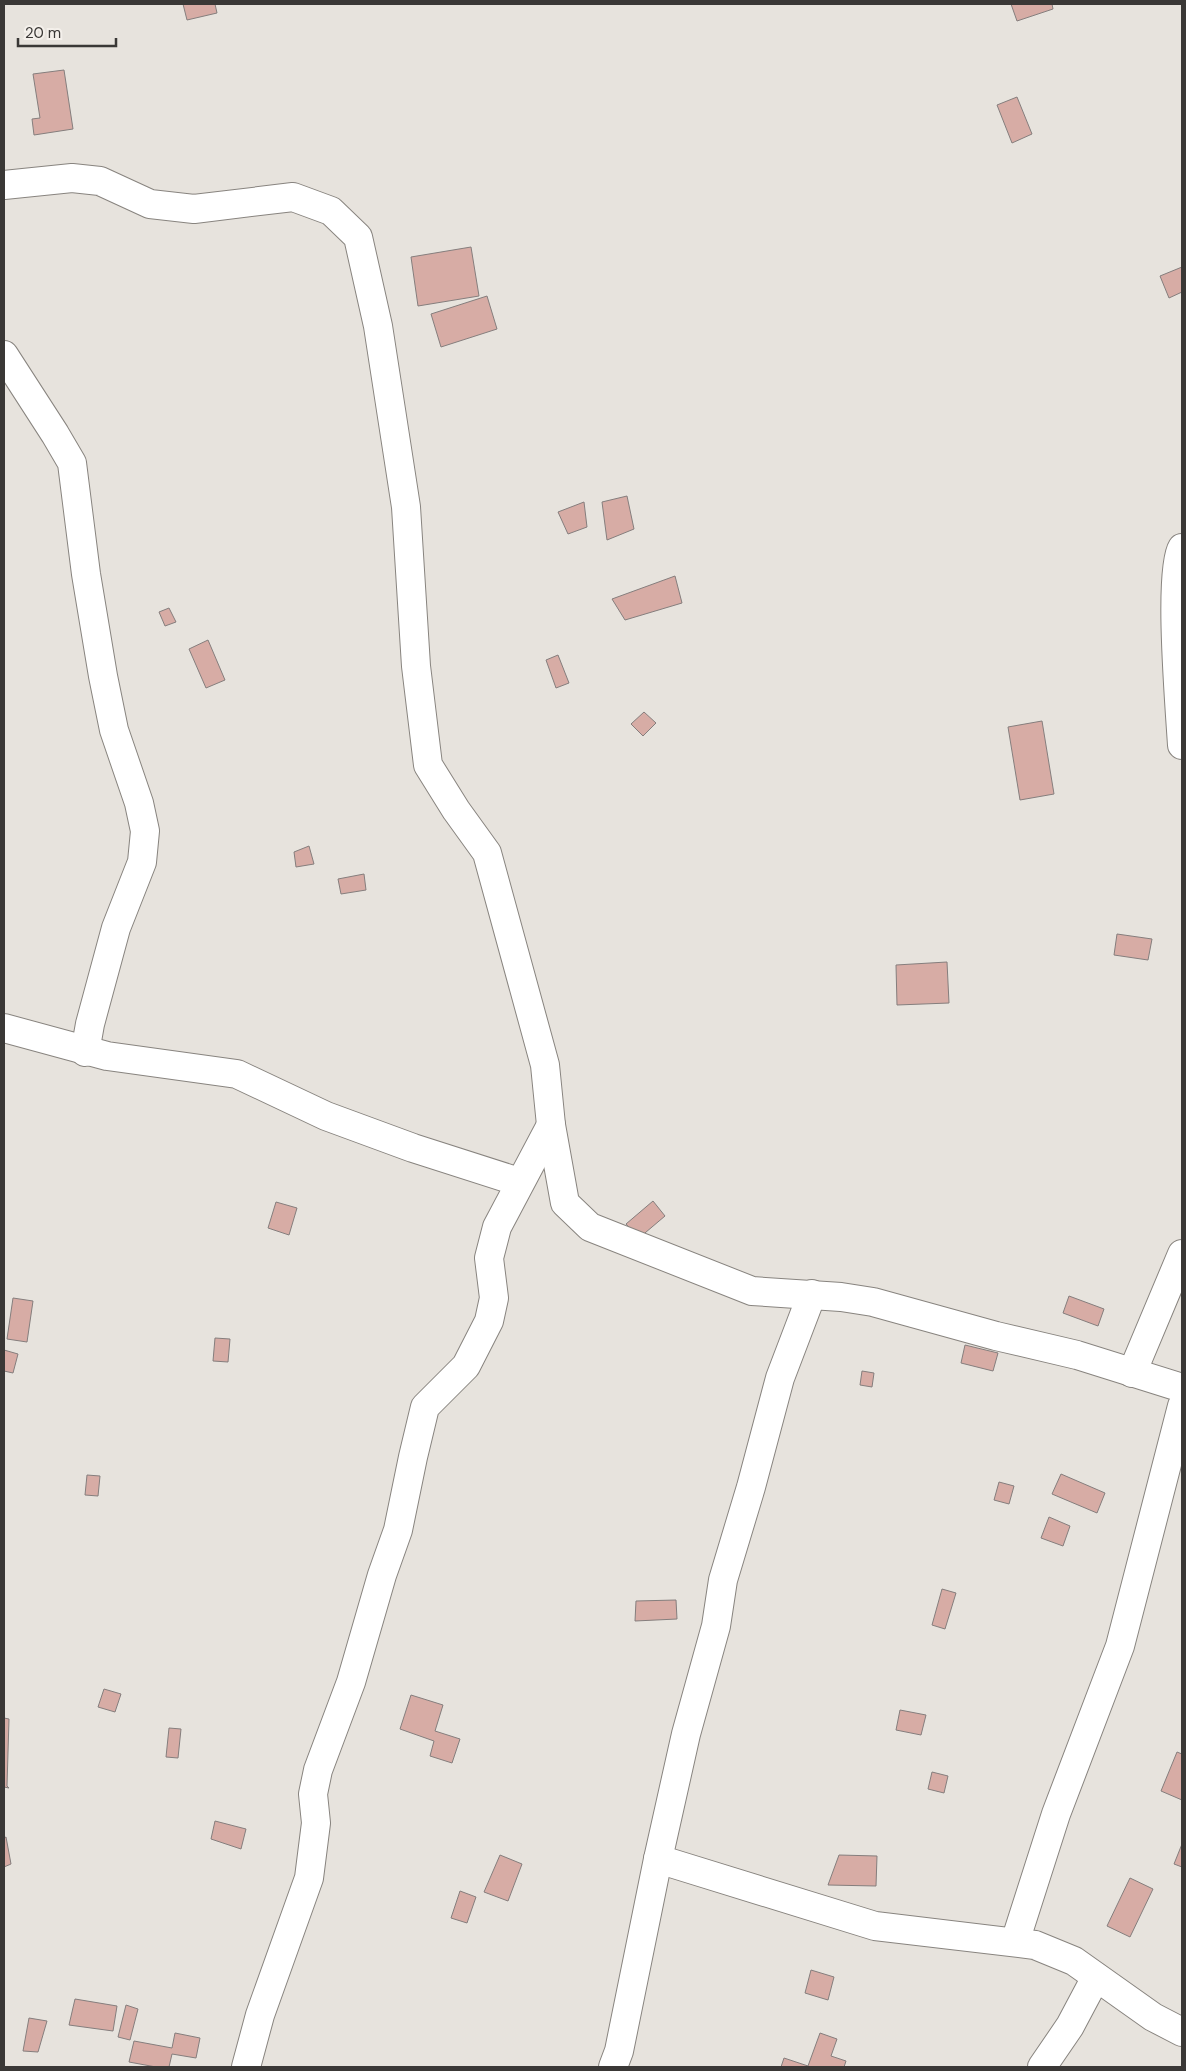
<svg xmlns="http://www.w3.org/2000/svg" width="1186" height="2071" font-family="'DM Sans',sans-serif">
<rect width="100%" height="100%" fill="#e7e3dd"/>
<g fill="#d7aca5" stroke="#857e7d">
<polygon points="183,4 215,4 217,13 187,20"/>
<polygon points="1011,4 1052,4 1053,9 1017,21"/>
<polygon points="64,70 73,129 34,135 32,119 40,118 33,74"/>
<polygon points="1017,97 1032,134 1012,143 997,105"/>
<polygon points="471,247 479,296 418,306 411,257"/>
<polygon points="1182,267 1182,292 1169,298 1160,276"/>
<polygon points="487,296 497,329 441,347 431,314"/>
<polygon points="627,496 634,529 607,540 602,502"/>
<polygon points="584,502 587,527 568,534 558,512"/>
<polygon points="675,576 682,603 625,620 612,599"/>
<polygon points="169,608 176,622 165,626 159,612"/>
<polygon points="208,640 225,680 206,688 189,649"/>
<polygon points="558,655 569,683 556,688 546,660"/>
<polygon points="644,712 656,723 643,736 631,724"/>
<polygon points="1042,721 1054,794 1020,800 1008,727"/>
<polygon points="309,846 314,864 296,867 294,852"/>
<polygon points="364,874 366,890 341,894 338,879"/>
<polygon points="1117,934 1152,939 1148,960 1114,955"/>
<polygon points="947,962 949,1003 897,1005 896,965"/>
<polygon points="653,1201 665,1216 639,1238 626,1224"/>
<polygon points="276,1202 297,1208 289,1235 268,1228"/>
<polygon points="1069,1296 1104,1309 1098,1326 1063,1313"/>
<polygon points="13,1298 33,1301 27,1342 7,1339"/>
<polygon points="215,1338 230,1339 228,1362 213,1361"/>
<polygon points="965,1345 998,1353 993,1371 961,1363"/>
<polygon points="4,1350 18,1354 13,1373 4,1371"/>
<polygon points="862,1371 874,1373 872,1387 860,1385"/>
<polygon points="1061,1474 1105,1493 1097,1513 1052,1494"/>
<polygon points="87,1475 100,1476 98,1496 85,1495"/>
<polygon points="999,1482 1014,1486 1009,1504 994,1500"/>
<polygon points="1049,1517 1070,1526 1063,1546 1041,1538"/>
<polygon points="942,1589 956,1593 945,1629 932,1625"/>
<polygon points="676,1600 677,1619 635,1621 636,1601"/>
<polygon points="104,1689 121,1694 115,1712 98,1707"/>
<polygon points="411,1695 443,1705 435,1731 460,1739 452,1763 430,1756 434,1741 400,1729"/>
<polygon points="900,1710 926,1715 921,1735 896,1730"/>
<polygon points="4,1718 9,1719 7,1786 9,1788 4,1787"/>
<polygon points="169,1728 181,1729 178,1758 166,1757"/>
<polygon points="1177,1752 1182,1754 1182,1800 1161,1791"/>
<polygon points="932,1772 948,1776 944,1793 928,1789"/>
<polygon points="215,1821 246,1829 241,1849 211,1839"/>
<polygon points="6,1837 11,1864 4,1867 4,1838"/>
<polygon points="1182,1844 1182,1867 1174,1864"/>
<polygon points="500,1855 522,1864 508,1901 484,1892"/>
<polygon points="839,1855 877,1856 876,1886 828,1885"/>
<polygon points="1130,1878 1153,1889 1130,1937 1107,1926"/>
<polygon points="460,1891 476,1897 467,1923 451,1918"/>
<polygon points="811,1970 834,1977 828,2000 805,1993"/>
<polygon points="75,1999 117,2006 113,2031 69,2025"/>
<polygon points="126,2005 138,2009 130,2040 118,2037"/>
<polygon points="29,2018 47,2021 38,2052 23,2051"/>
<polygon points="175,2033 200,2038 196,2058 172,2054 169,2067 156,2067 129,2062 134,2041 172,2048"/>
<polygon points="820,2033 837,2039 831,2056 846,2061 844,2067 781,2067 784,2058 808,2066"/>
</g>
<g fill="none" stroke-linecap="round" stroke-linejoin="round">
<defs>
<g id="minor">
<polyline points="4,185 72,178 100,181 150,204 194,209 293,197 331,211 358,237 378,326 406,507 416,666 428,765 456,810 487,853 545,1065 551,1125 565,1203 590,1227 752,1291 841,1297 873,1302 996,1336 1077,1355 1182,1388"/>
<polyline points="4,355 55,434 72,463 86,574 103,676 114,730 139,803 145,831 142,862 116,928 90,1024 85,1052"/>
<path d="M1182,548C1168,570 1180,712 1182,745"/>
<polyline points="4,1028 107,1056 237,1074 326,1116 413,1148 519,1182"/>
<polyline points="1132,1373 1182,1254"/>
<polyline points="658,1859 875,1926 1035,1945 1074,1961 1153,2017 1182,2032"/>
<polyline points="1015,1942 1056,1814 1120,1646 1182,1406"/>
<polyline points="246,2067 260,2015 309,1878 316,1823 313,1794 318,1770 351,1682 382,1575 398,1530 413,1457 425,1407 466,1366 489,1321 494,1298 489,1258 497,1227 551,1125"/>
<polyline points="613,2067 619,2051 658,1859 686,1734 716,1626 723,1580 751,1487 780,1378 812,1294"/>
<polyline points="1042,2067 1070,2026 1096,1977"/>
</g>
</defs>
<use href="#minor" stroke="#88847f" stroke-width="30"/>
<use href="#minor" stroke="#fff" stroke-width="28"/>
</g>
<rect width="1186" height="2071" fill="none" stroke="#3a3836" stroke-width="10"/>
<path d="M18 38v8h98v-8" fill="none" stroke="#3a3836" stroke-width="2.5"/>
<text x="25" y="38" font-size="15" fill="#3a3836" stroke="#f4f0eb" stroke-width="4" paint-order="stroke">20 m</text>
</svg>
